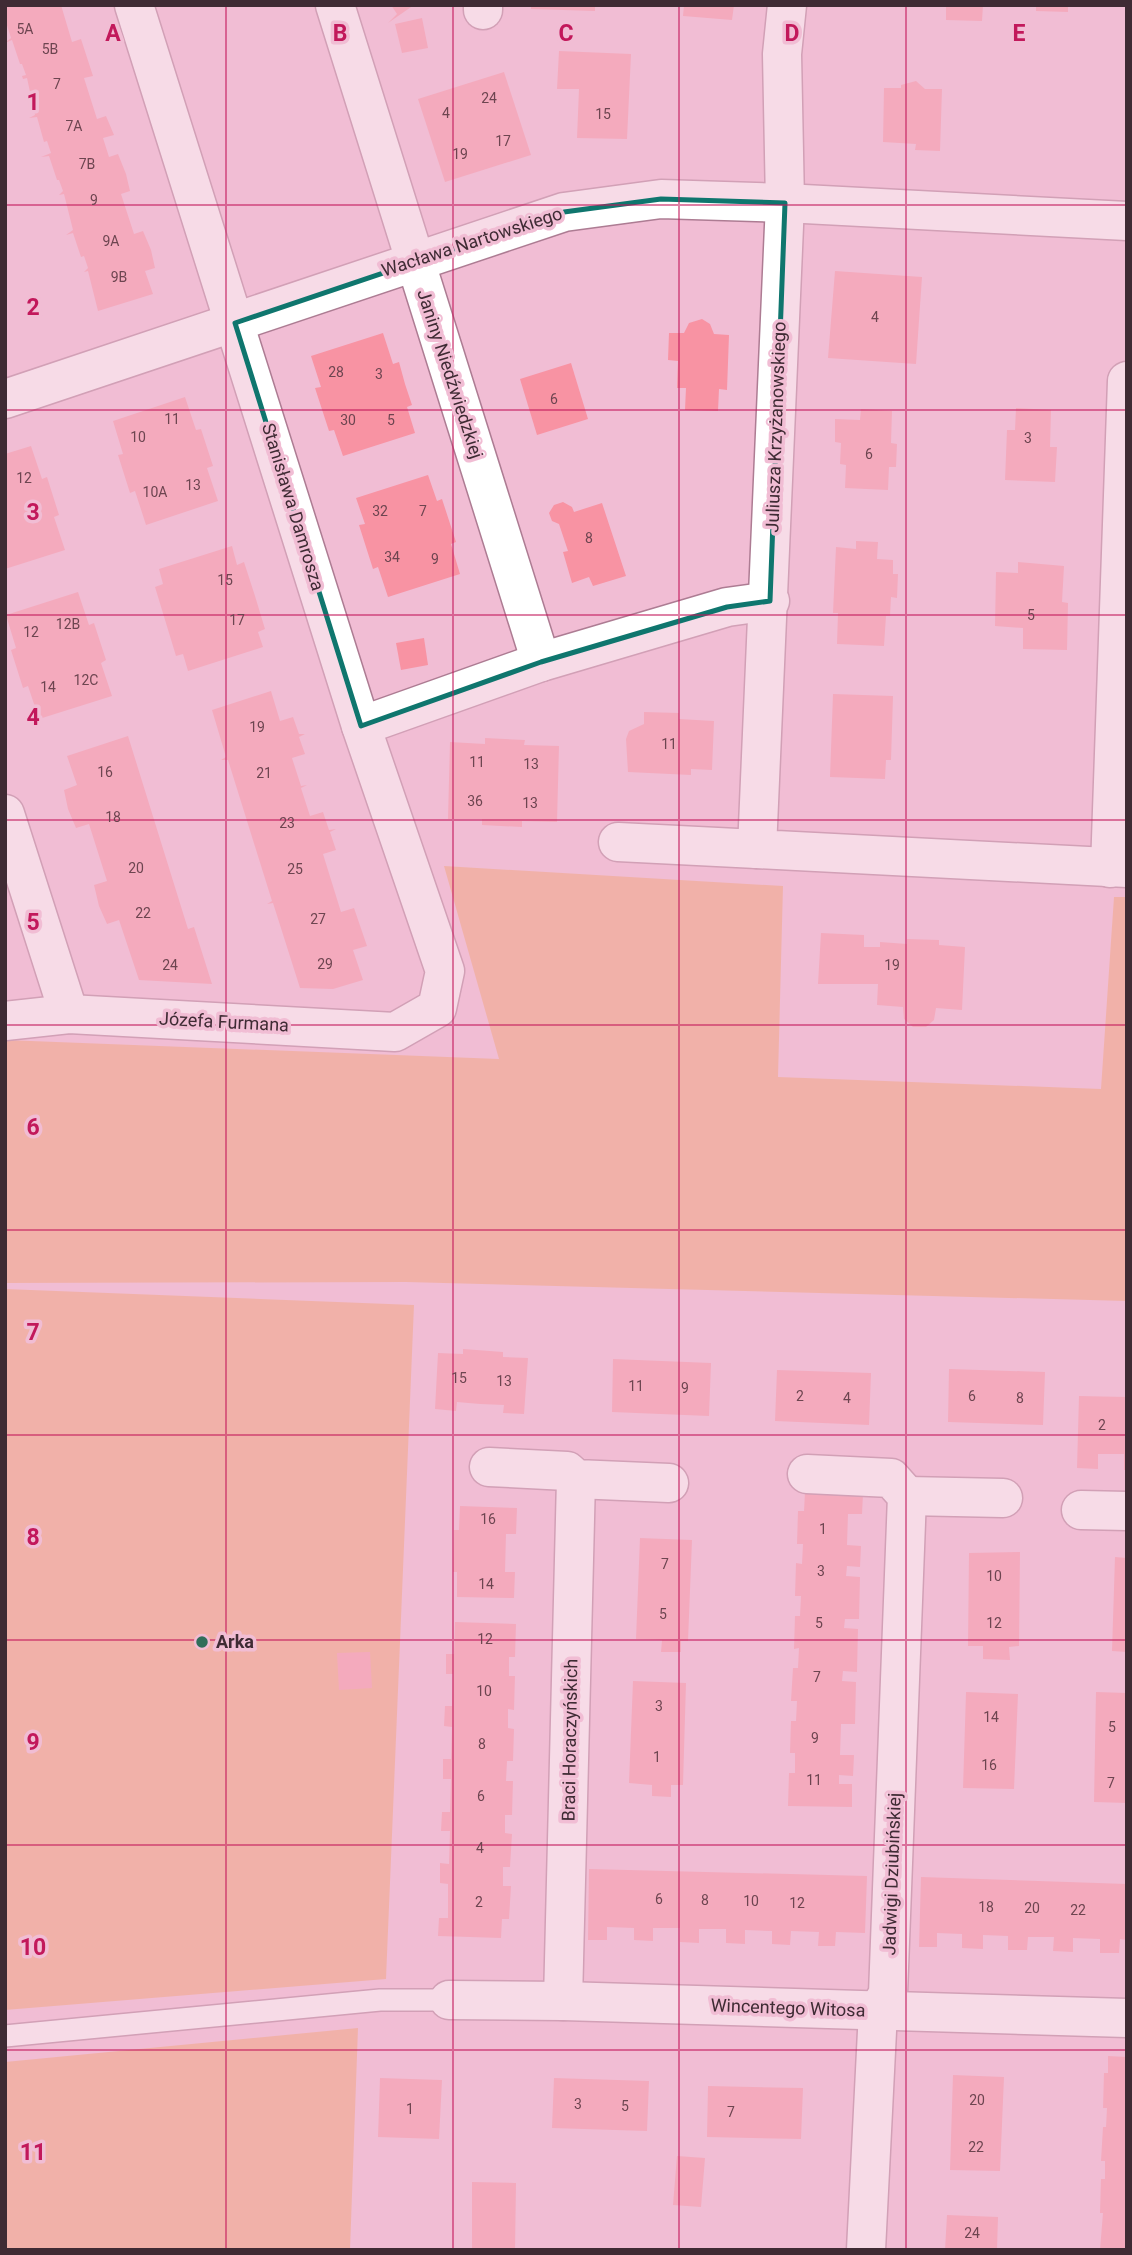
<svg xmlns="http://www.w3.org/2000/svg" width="1132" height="2255" font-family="Roboto,sans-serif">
<rect width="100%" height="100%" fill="#f1bdd4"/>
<g fill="#f1a377">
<polygon points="444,866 783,886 778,1077 1101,1089 1114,897 1127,897 1127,1301 406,1282 5,1283 5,1040 499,1059"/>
<polygon points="5,1289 414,1305 386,1979 5,2010"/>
<polygon points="358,2028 350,2250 5,2250 5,2062"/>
</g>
<g fill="#f893a3">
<polygon points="5,5 61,5 72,42 81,39 93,76 84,78 97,119 106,116 114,135 103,138 109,157 118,154 126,174 130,191 121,194 134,234 143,231 151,250 155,268 145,271 153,294 98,311 88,271 84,272 88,268 84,256 81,257 73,233 66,235 73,230 64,194 59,195 63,191 59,180 57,180 49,156 41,157 51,153 47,141 44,142 37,117 29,118 35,115 27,78 23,79 22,76 26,75 22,64 20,64 12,40 5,43 11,38 5,19"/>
<polygon points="391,5 414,5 388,23 397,14"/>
<polygon points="531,5 595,5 595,11 531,9"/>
<polygon points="684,5 734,5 732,20 683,16"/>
<polygon points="946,5 983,5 982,21 946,20"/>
<polygon points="1036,5 1068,5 1068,12 1036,11"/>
<polygon points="422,18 428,48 402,53 395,24"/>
<polygon points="559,51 631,54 627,139 577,138 579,89 557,89"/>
<polygon points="504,72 531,155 445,182 418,99"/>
<polygon points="916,81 925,89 942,89 940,151 915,150 916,144 883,142 884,88 901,88 901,85"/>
<polygon points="835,271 922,277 916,364 828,358"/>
<polygon points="702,319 710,324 714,334 729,335 727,390 719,389 718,411 685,410 686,388 677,388 678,361 668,360 669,333 684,333 689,323"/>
<polygon points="383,333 393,364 399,362 405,384 412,405 407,407 415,433 343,456 334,430 329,431 315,388 321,387 311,356"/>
<polygon points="571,363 588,419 537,435 520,379"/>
<polygon points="185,397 196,430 201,429 213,466 207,468 218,501 146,525 135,491 130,493 118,455 123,454 113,421"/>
<polygon points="1016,408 1051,410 1050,447 1057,447 1055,482 1005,480 1007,430 1015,430"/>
<polygon points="861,409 892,411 891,443 897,444 896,467 889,467 888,490 845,488 846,465 840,464 841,443 835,442 835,419 860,420"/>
<polygon points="31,446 42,479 47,477 59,515 54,517 65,550 5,569 5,454"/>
<polygon points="428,475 437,501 442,499 456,542 451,544 460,574 388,597 378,567 373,569 359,525 365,524 356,498"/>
<polygon points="563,502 572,507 574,512 602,503 626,576 593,586 589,577 572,583 563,552 568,551 559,524 552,521 549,513 554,505"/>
<polygon points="856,541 878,542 877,559 893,560 893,574 898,574 897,598 891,597 890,616 886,616 884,646 837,644 838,613 833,613 836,547 856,549"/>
<polygon points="232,546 237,565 244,562 255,596 265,629 258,632 263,647 188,671 183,654 176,656 155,587 163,584 159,569"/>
<polygon points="1018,562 1064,566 1062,602 1068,603 1067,650 1023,649 1023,628 995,626 996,572 1018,573"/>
<polygon points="78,592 89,625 94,623 106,660 101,663 112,696 39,719 28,686 23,688 11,650 16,648 6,615"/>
<polygon points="424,638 428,665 401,670 396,643"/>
<polygon points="271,691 280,721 293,717 299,734 305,734 299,737 305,754 292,758 301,786 307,785 301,788 310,816 323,812 329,830 336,829 330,832 336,850 323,854 341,912 354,908 367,946 353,950 363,980 333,989 300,988 273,903 267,904 272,901 228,760 221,760 226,757 212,710"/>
<polygon points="833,694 893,696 891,760 886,760 885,779 830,777"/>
<polygon points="644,712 679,713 679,719 714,721 712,770 691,769 691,775 628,772 626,739 629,731 644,724"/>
<polygon points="128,736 188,929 194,927 212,984 139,980 119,920 107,924 99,906 94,885 107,881 89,824 76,828 68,809 64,790 77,785 67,756"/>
<polygon points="485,738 525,740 524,745 559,746 557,822 522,821 522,827 482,825 482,819 448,819 450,742 485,744"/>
<polygon points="821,933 864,935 864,947 880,947 880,942 907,944 907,939 939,940 939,945 965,947 962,1010 936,1008 934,1020 926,1027 913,1027 904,1019 903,1007 877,1005 878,984 818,984"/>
<polygon points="463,1349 503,1352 503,1357 528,1358 524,1414 503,1413 504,1405 480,1404 457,1402 456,1411 435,1409 438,1353 463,1354"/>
<polygon points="613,1359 711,1363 709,1416 612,1412"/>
<polygon points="949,1369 1045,1372 1043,1425 948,1422"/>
<polygon points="777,1370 871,1373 869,1425 775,1421"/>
<polygon points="1079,1396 1127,1397 1127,1470 1124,1470 1124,1454 1098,1454 1098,1469 1077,1468"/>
<polygon points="805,1492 863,1494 862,1514 848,1514 847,1545 861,1546 860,1567 847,1566 846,1576 860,1577 859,1619 845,1619 844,1628 858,1629 857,1672 843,1671 842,1681 856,1682 855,1724 841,1724 840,1755 854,1755 853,1776 839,1775 839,1784 852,1784 852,1807 788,1806 789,1773 795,1773 795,1753 790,1753 791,1721 796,1721 797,1701 791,1701 793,1668 798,1668 799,1648 794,1649 795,1616 800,1616 801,1596 795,1596 796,1563 802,1564 803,1544 797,1544 798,1511 804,1511"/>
<polygon points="460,1506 517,1508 516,1534 506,1534 505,1572 515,1572 514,1598 457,1597 457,1572 453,1572 454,1530 459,1530"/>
<polygon points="640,1538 692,1540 688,1641 681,1641 681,1652 661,1652 662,1640 636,1639"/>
<polygon points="1020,1552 1019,1646 1009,1647 1010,1660 983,1659 983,1646 968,1646 969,1553"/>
<polygon points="1115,1557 1127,1558 1127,1652 1112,1651"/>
<polygon points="455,1622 516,1624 515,1657 509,1657 509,1676 515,1676 514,1710 508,1709 508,1728 514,1729 513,1761 507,1761 506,1781 513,1781 512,1815 505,1815 505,1833 512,1834 510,1867 503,1867 503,1886 511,1886 509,1919 502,1919 501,1938 438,1936 439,1918 448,1918 448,1884 440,1883 440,1863 449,1864 450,1831 441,1831 442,1812 450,1812 451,1779 443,1779 443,1759 451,1759 452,1727 444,1726 445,1706 452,1706 453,1674 446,1674 446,1654 454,1654"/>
<polygon points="370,1652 372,1688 339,1690 337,1653"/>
<polygon points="633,1681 686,1683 683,1785 671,1785 671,1797 652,1796 652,1785 629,1783"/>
<polygon points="966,1692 1018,1694 1014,1789 963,1788"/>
<polygon points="1096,1692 1127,1693 1127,1803 1094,1802"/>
<polygon points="589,1869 867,1876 865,1933 836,1932 835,1946 818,1946 819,1932 791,1931 790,1945 772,1944 772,1931 745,1930 745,1944 726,1943 726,1929 699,1929 699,1943 680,1942 680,1928 653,1928 653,1941 634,1940 634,1928 607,1927 607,1940 588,1940"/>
<polygon points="921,1877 1127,1884 1127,1940 1120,1939 1119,1953 1100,1953 1100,1939 1073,1938 1073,1952 1053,1951 1054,1937 1028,1937 1027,1950 1008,1950 1008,1936 983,1935 983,1949 962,1948 962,1934 937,1933 937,1947 919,1947"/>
<polygon points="1108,2056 1127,2057 1127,2250 1100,2250 1103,2213 1100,2213 1101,2179 1105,2179 1105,2161 1101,2161 1103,2127 1106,2127 1107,2108 1103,2108 1104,2073 1108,2073"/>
<polygon points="953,2075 1004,2077 1000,2171 950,2170"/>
<polygon points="380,2078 442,2080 439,2139 378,2137"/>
<polygon points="554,2078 649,2081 647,2131 552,2128"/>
<polygon points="708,2086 803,2088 801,2139 707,2137"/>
<polygon points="677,2156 705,2158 701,2207 673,2205"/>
<polygon points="472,2182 516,2183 515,2250 472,2250"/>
<polygon points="947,2215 998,2217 997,2250 945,2250"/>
</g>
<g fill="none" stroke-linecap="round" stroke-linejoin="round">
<defs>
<polyline id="service" points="5,2036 380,2000 449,2000"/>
<g id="minor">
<polyline points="335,5 541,662"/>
<polyline points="787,5 782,54 785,203 757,849 1127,868"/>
<polyline points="483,10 483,5"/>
<polyline points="5,399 564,212 661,199 785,203 1127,221"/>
<polyline points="361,726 541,662 727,607 770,601"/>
<polyline points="5,814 69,1014"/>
<polyline points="618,842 757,849"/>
<polyline points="1110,868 1127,381"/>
<polyline points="5,1021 69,1014 395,1032 437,1008 445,971 361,726 134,5"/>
<polyline points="489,1467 567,1471 576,1479 669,1483"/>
<polyline points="807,1474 891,1478 907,1496 888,1994 878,2011 866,2250"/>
<polyline points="907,1496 1003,1498"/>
<polyline points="1081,1510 1127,1511"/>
<polyline points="449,2000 563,2001 1127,2018"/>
<polyline points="563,2001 576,1479"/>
</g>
</defs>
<use href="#service" stroke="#ad7c93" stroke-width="24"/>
<use href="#minor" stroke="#ad7c93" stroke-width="41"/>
<use href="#service" stroke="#fff" stroke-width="21"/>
<use href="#minor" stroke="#fff" stroke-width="38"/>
</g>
<path d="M0 0H1132V2255H0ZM661,199L785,203L770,601L727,607L541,662L361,726L235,323L564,212Z" fill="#f1bdd4" fill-opacity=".55" fill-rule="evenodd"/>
<path fill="none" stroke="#0f766e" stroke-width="5" stroke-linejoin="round" d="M661,199L785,203L770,601L727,607L541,662L361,726L235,323L564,212Z"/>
<path fill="none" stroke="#c2185b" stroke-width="2" stroke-opacity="0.55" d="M226,5V2250M453,5V2250M679,5V2250M906,5V2250M5,205H1127M5,410H1127M5,615H1127M5,820H1127M5,1025H1127M5,1230H1127M5,1435H1127M5,1640H1127M5,1845H1127M5,2050H1127"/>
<circle fill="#306e5a" stroke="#f1bdd4" stroke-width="2.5" cx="202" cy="1642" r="7"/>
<g text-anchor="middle" stroke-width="7" stroke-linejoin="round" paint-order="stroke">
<g font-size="14" fill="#6d4550">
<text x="25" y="34">5A</text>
<text x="50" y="54">5B</text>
<text x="57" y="89">7</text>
<text x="489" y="103">24</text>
<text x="446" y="118">4</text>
<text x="603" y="119">15</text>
<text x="74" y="131">7A</text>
<text x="503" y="146">17</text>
<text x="460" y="159">19</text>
<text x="87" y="169">7B</text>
<text x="94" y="205">9</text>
<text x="111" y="246">9A</text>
<text x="119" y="282">9B</text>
<text x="875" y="322">4</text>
<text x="336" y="377">28</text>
<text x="379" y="379">3</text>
<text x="554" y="404">6</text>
<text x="172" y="424">11</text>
<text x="348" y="425">30</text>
<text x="391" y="425">5</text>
<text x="138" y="442">10</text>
<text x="1028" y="443">3</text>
<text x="869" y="459">6</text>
<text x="24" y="483">12</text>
<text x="193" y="490">13</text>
<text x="155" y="497">10A</text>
<text x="380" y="516">32</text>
<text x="423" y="516">7</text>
<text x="589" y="543">8</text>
<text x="392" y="562">34</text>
<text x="435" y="564">9</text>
<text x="225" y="585">15</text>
<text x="1031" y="620">5</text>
<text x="237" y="625">17</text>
<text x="68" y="629">12B</text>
<text x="31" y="637">12</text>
<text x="86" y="685">12C</text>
<text x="48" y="692">14</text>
<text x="257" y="732">19</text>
<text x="669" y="749">11</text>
<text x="477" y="767">11</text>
<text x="531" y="769">13</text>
<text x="105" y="777">16</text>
<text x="264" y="778">21</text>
<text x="475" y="806">36</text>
<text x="530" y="808">13</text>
<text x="113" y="822">18</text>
<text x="287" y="828">23</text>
<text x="136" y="873">20</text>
<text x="295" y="874">25</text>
<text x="143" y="918">22</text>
<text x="318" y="924">27</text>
<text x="325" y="969">29</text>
<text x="170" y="970">24</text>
<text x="892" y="970">19</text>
<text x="459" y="1383">15</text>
<text x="504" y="1386">13</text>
<text x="636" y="1391">11</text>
<text x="685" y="1393">9</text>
<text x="800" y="1401">2</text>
<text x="972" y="1401">6</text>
<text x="847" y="1403">4</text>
<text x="1020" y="1403">8</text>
<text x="1102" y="1430">2</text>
<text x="488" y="1524">16</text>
<text x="823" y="1534">1</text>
<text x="665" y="1569">7</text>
<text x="821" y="1576">3</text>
<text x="994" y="1581">10</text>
<text x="486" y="1589">14</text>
<text x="663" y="1619">5</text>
<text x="819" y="1628">5</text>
<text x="994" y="1628">12</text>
<text x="485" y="1644">12</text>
<text x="817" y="1682">7</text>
<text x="484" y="1696">10</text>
<text x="659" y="1711">3</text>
<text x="991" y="1722">14</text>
<text x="1112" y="1732">5</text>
<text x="815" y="1743">9</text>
<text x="482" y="1749">8</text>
<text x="657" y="1762">1</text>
<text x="989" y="1770">16</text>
<text x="814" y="1785">11</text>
<text x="1111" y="1788">7</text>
<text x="481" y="1801">6</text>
<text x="480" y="1853">4</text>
<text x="659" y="1904">6</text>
<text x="705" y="1905">8</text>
<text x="751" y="1906">10</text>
<text x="479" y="1907">2</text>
<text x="797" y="1908">12</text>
<text x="986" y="1912">18</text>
<text x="1032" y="1913">20</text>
<text x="1078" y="1915">22</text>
<text x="977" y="2105">20</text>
<text x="578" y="2109">3</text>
<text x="625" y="2111">5</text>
<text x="410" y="2114">1</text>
<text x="731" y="2117">7</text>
<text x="976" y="2152">22</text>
<text x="972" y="2238">24</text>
</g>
<g font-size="18" fill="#3f2b34" stroke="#f1bdd4">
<text transform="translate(472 242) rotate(-18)" y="6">Wacława Nartowskiego</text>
<text transform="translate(450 374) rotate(72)" y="6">Janiny Niedźwiedzkiej</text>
<text transform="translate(776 427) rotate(-88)" y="6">Juliusza Krzyżanowskiego</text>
<text transform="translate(293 507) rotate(73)" y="6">Stanisława Damrosza</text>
<text transform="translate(224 1022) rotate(3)" y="6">Józefa Furmana</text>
<text transform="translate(570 1740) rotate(-89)" y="6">Braci Horaczyńskich</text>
<text transform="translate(892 1874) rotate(-88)" y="6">Jadwigi Dziubińskiej</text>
<text transform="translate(788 2008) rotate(2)" y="6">Wincentego Witosa</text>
</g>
<g font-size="18" font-weight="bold" fill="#3f2b34" stroke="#f1bdd4" text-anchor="start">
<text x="216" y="1648">Arka</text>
</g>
</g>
<g font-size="23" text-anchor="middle" font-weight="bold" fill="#c2185b" stroke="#f1bdd4" stroke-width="7" stroke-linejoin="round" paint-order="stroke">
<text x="113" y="41">A</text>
<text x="340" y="41">B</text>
<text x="566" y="41">C</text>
<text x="792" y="41">D</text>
<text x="1019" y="41">E</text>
<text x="33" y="110">1</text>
<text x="33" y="315">2</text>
<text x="33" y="520">3</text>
<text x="33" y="725">4</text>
<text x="33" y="930">5</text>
<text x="33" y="1135">6</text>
<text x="33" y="1340">7</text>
<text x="33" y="1545">8</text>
<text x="33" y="1750">9</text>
<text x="33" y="1955">10</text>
<text x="33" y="2160">11</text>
</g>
<rect width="1132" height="2255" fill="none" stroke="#3f2b34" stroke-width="14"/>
</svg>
